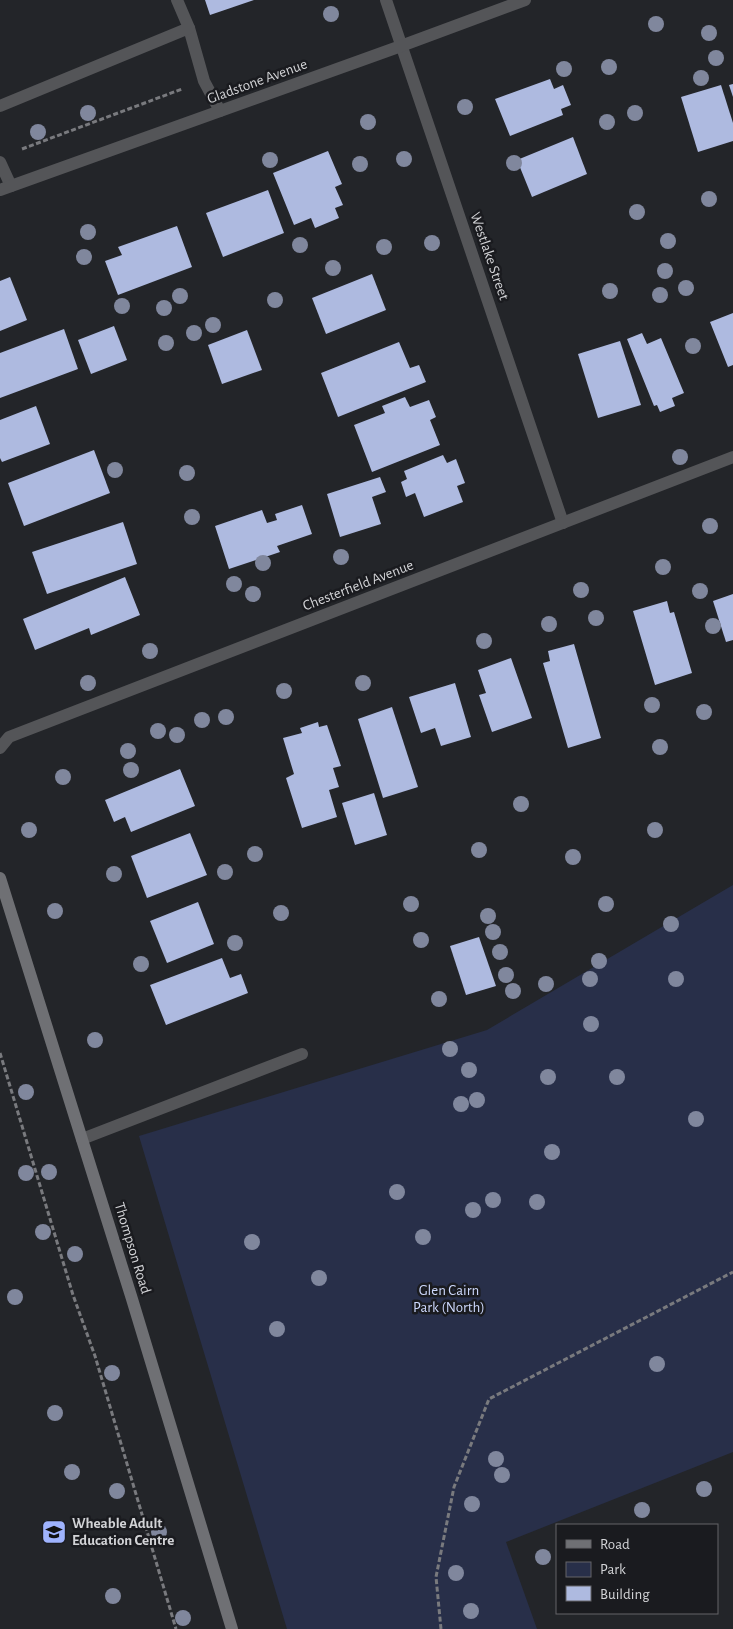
<svg xmlns="http://www.w3.org/2000/svg" width="733" height="1629" font-family="'Alegreya Sans',sans-serif">
<rect width="100%" height="100%" fill="#232529"/>
<polygon fill="#282f49" points="733,885 733,1452 506,1542 537,1629 287,1629 139,1136 487,1030"/>
<g fill="#aebae0">
<polygon points="205,0 254,0 210,15"/>
<polygon points="550,79 554,89 563,85 571,105 561,109 563,115 510,136 495,99"/>
<polygon points="733,84 733,97 729,85"/>
<polygon points="721,85 733,123 733,141 698,152 681,97"/>
<polygon points="573,137 587,174 532,197 517,160"/>
<polygon points="328,151 342,184 335,187 343,205 335,208 339,218 315,228 311,218 294,225 273,173"/>
<polygon points="268,190 284,233 223,257 206,213"/>
<polygon points="177,226 192,267 118,295 105,261 122,255 118,247"/>
<polygon points="372,274 386,310 326,334 312,298"/>
<polygon points="10,277 27,320 0,331 0,281"/>
<polygon points="733,313 733,365 728,367 710,322"/>
<polygon points="114,326 127,360 91,374 78,340"/>
<polygon points="64,329 78,369 0,398 0,353"/>
<polygon points="247,330 262,370 222,384 208,345"/>
<polygon points="642,333 647,344 661,338 684,393 672,398 675,406 660,412 657,405 654,406 627,339"/>
<polygon points="620,341 641,405 598,418 578,354"/>
<polygon points="399,342 410,368 419,365 426,382 338,417 321,373"/>
<polygon points="405,397 410,407 429,400 436,417 430,420 440,445 372,472 354,425 385,413 382,406"/>
<polygon points="36,406 50,444 2,462 0,458 0,420"/>
<polygon points="94,450 110,493 24,526 8,483"/>
<polygon points="443,455 447,463 456,459 465,483 457,486 463,502 424,517 415,493 406,497 401,482 407,479 404,471"/>
<polygon points="380,477 386,492 372,497 381,524 340,537 327,494"/>
<polygon points="302,505 312,534 277,546 280,552 229,569 215,526 262,510 267,523 277,520 275,514"/>
<polygon points="123,522 137,564 47,594 32,552"/>
<polygon points="125,577 140,615 91,635 89,628 35,650 23,619"/>
<polygon points="733,594 733,640 726,642 713,601"/>
<polygon points="667,601 670,613 674,612 692,673 655,685 633,611"/>
<polygon points="574,644 601,738 568,748 543,663 550,661 548,651"/>
<polygon points="511,658 532,718 492,732 479,695 486,693 478,670"/>
<polygon points="455,683 471,737 441,746 435,728 421,733 409,697"/>
<polygon points="392,707 418,787 383,798 358,719"/>
<polygon points="318,722 319,727 327,725 341,766 333,768 339,787 329,790 337,817 302,828 286,778 294,774 283,738 302,733 300,728"/>
<polygon points="180,769 195,806 131,832 125,817 114,822 105,800"/>
<polygon points="374,793 387,835 355,845 342,803"/>
<polygon points="190,833 207,875 147,898 131,856"/>
<polygon points="198,902 214,944 167,963 150,921"/>
<polygon points="479,937 496,986 466,995 450,946"/>
<polygon points="222,958 230,978 241,974 248,993 166,1025 150,985"/>
</g>
<g fill="none" stroke-linecap="round" stroke-linejoin="round">
<g stroke="#797a7e" stroke-width="3" stroke-dasharray="5 2.5" stroke-linecap="butt">
<polyline points="22,149 182,89"/>
<polyline points="0,1053 73,1295 95,1356 176,1629"/>
<polyline points="441,1629 436,1577 454,1487 489,1399 733,1272"/>
</g>
<g stroke="#545558" stroke-width="12">
<polyline points="189,28 204,81 220,111"/>
<polyline points="0,106 189,28 177,0"/>
<polyline points="0,162 11,186"/>
<polyline points="82,1139 302,1054"/>
</g>
<g stroke="#545558" stroke-width="12">
<polyline points="386,0 563,523"/>
<polyline points="0,190 401,46 525,0"/>
<polyline points="0,748 9,737 733,457"/>
</g>
<polyline stroke="#6f7074" stroke-width="12" points="0,878 132,1299 232,1629"/>
</g>
<g fill="#80879d">
<circle cx="331" cy="14" r="8"/>
<circle cx="656" cy="24" r="8"/>
<circle cx="709" cy="33" r="8"/>
<circle cx="716" cy="58" r="8"/>
<circle cx="609" cy="67" r="8"/>
<circle cx="564" cy="69" r="8"/>
<circle cx="701" cy="78" r="8"/>
<circle cx="465" cy="107" r="8"/>
<circle cx="88" cy="113" r="8"/>
<circle cx="635" cy="113" r="8"/>
<circle cx="368" cy="122" r="8"/>
<circle cx="607" cy="122" r="8"/>
<circle cx="38" cy="132" r="8"/>
<circle cx="404" cy="159" r="8"/>
<circle cx="270" cy="160" r="8"/>
<circle cx="514" cy="163" r="8"/>
<circle cx="360" cy="164" r="8"/>
<circle cx="709" cy="199" r="8"/>
<circle cx="637" cy="212" r="8"/>
<circle cx="88" cy="232" r="8"/>
<circle cx="668" cy="241" r="8"/>
<circle cx="432" cy="243" r="8"/>
<circle cx="300" cy="245" r="8"/>
<circle cx="384" cy="247" r="8"/>
<circle cx="84" cy="257" r="8"/>
<circle cx="333" cy="268" r="8"/>
<circle cx="665" cy="271" r="8"/>
<circle cx="686" cy="288" r="8"/>
<circle cx="610" cy="291" r="8"/>
<circle cx="660" cy="295" r="8"/>
<circle cx="180" cy="296" r="8"/>
<circle cx="275" cy="300" r="8"/>
<circle cx="122" cy="306" r="8"/>
<circle cx="164" cy="308" r="8"/>
<circle cx="213" cy="325" r="8"/>
<circle cx="194" cy="333" r="8"/>
<circle cx="166" cy="343" r="8"/>
<circle cx="693" cy="346" r="8"/>
<circle cx="680" cy="457" r="8"/>
<circle cx="115" cy="470" r="8"/>
<circle cx="187" cy="473" r="8"/>
<circle cx="192" cy="517" r="8"/>
<circle cx="710" cy="526" r="8"/>
<circle cx="341" cy="557" r="8"/>
<circle cx="263" cy="563" r="8"/>
<circle cx="663" cy="567" r="8"/>
<circle cx="234" cy="584" r="8"/>
<circle cx="581" cy="590" r="8"/>
<circle cx="700" cy="591" r="8"/>
<circle cx="253" cy="594" r="8"/>
<circle cx="596" cy="618" r="8"/>
<circle cx="549" cy="624" r="8"/>
<circle cx="713" cy="626" r="8"/>
<circle cx="484" cy="641" r="8"/>
<circle cx="150" cy="651" r="8"/>
<circle cx="88" cy="683" r="8"/>
<circle cx="363" cy="683" r="8"/>
<circle cx="284" cy="691" r="8"/>
<circle cx="652" cy="705" r="8"/>
<circle cx="704" cy="712" r="8"/>
<circle cx="226" cy="717" r="8"/>
<circle cx="202" cy="720" r="8"/>
<circle cx="158" cy="731" r="8"/>
<circle cx="177" cy="735" r="8"/>
<circle cx="660" cy="747" r="8"/>
<circle cx="128" cy="751" r="8"/>
<circle cx="131" cy="770" r="8"/>
<circle cx="63" cy="777" r="8"/>
<circle cx="521" cy="804" r="8"/>
<circle cx="29" cy="830" r="8"/>
<circle cx="655" cy="830" r="8"/>
<circle cx="479" cy="850" r="8"/>
<circle cx="255" cy="854" r="8"/>
<circle cx="573" cy="857" r="8"/>
<circle cx="225" cy="872" r="8"/>
<circle cx="114" cy="874" r="8"/>
<circle cx="411" cy="904" r="8"/>
<circle cx="606" cy="904" r="8"/>
<circle cx="55" cy="911" r="8"/>
<circle cx="281" cy="913" r="8"/>
<circle cx="488" cy="916" r="8"/>
<circle cx="671" cy="924" r="8"/>
<circle cx="493" cy="932" r="8"/>
<circle cx="421" cy="940" r="8"/>
<circle cx="235" cy="943" r="8"/>
<circle cx="500" cy="952" r="8"/>
<circle cx="599" cy="961" r="8"/>
<circle cx="141" cy="964" r="8"/>
<circle cx="506" cy="975" r="8"/>
<circle cx="590" cy="979" r="8"/>
<circle cx="676" cy="979" r="8"/>
<circle cx="546" cy="984" r="8"/>
<circle cx="513" cy="991" r="8"/>
<circle cx="439" cy="999" r="8"/>
<circle cx="591" cy="1024" r="8"/>
<circle cx="95" cy="1040" r="8"/>
<circle cx="450" cy="1049" r="8"/>
<circle cx="469" cy="1070" r="8"/>
<circle cx="548" cy="1077" r="8"/>
<circle cx="617" cy="1077" r="8"/>
<circle cx="26" cy="1092" r="8"/>
<circle cx="477" cy="1100" r="8"/>
<circle cx="461" cy="1104" r="8"/>
<circle cx="696" cy="1119" r="8"/>
<circle cx="552" cy="1152" r="8"/>
<circle cx="49" cy="1172" r="8"/>
<circle cx="26" cy="1173" r="8"/>
<circle cx="397" cy="1192" r="8"/>
<circle cx="493" cy="1200" r="8"/>
<circle cx="537" cy="1202" r="8"/>
<circle cx="473" cy="1210" r="8"/>
<circle cx="43" cy="1232" r="8"/>
<circle cx="423" cy="1237" r="8"/>
<circle cx="252" cy="1242" r="8"/>
<circle cx="75" cy="1254" r="8"/>
<circle cx="319" cy="1278" r="8"/>
<circle cx="15" cy="1297" r="8"/>
<circle cx="277" cy="1329" r="8"/>
<circle cx="657" cy="1364" r="8"/>
<circle cx="112" cy="1373" r="8"/>
<circle cx="55" cy="1413" r="8"/>
<circle cx="496" cy="1459" r="8"/>
<circle cx="72" cy="1472" r="8"/>
<circle cx="502" cy="1475" r="8"/>
<circle cx="704" cy="1489" r="8"/>
<circle cx="117" cy="1491" r="8"/>
<circle cx="472" cy="1504" r="8"/>
<circle cx="642" cy="1510" r="8"/>
<circle cx="159" cy="1532" r="8"/>
<circle cx="543" cy="1557" r="8"/>
<circle cx="456" cy="1573" r="8"/>
<circle cx="113" cy="1596" r="8"/>
<circle cx="471" cy="1611" r="8"/>
<circle cx="183" cy="1618" r="8"/>
</g>
<defs>
<symbol id="school-square" viewBox="-11 -11 22 22"><rect x="-9" y="-9" width="18" height="18" rx="4" fill="#9fb3fd" stroke="#1a1b1f"/><path d="M0-5L7-2L0 1L-7-2ZM-4 1L0 2.5L4 1V4Q0 6-4 4Z" fill="#111"/></symbol>
</defs>
<g fill-rule="evenodd">
<use href="#school-square" x="40" y="1518" width="28" height="28"/>
</g>
<g text-anchor="middle" stroke-width="5" stroke-linejoin="round" paint-order="stroke">
<g font-size="15" fill="#d2d3d6" stroke="#1a1b1f">
<text transform="translate(257 81) rotate(-20)" y="5">Gladstone Avenue</text>
<text transform="translate(490 256) rotate(71)" y="5">Westlake Street</text>
<text transform="translate(358 585) rotate(-21)" y="5">Chesterfield Avenue</text>
<text transform="translate(133 1248) rotate(73)" y="5">Thompson Road</text>
</g>
<g font-size="15" fill="#cdd8fc" stroke="#1a1b1f">
<text x="449" y="1295">Glen Cairn<tspan x="449" dy="17">Park (North)</tspan></text>
</g>
<g font-size="15" font-weight="bold" fill="#d2d3d6" stroke="#1a1b1f" text-anchor="start">
<text x="72" y="1528">Wheable Adult<tspan x="72" dy="17">Education Centre</tspan></text>
</g>
</g>
<rect x="556" y="1524" width="162" height="90" fill="#1a1b1f" stroke="#646568"/>
<rect x="566" y="1540" width="25" height="8" fill="#6f7074" stroke="#646568"/>
<text x="600" y="1549" font-size="15" fill="#d2d3d6">Road</text>
<rect x="566" y="1562" width="25" height="15" fill="#282f49" stroke="#646568"/>
<text x="600" y="1574" font-size="15" fill="#d2d3d6">Park</text>
<rect x="566" y="1586" width="25" height="15" fill="#aebae0" stroke="#646568"/>
<text x="600" y="1599" font-size="15" fill="#d2d3d6">Building</text>
</svg>
